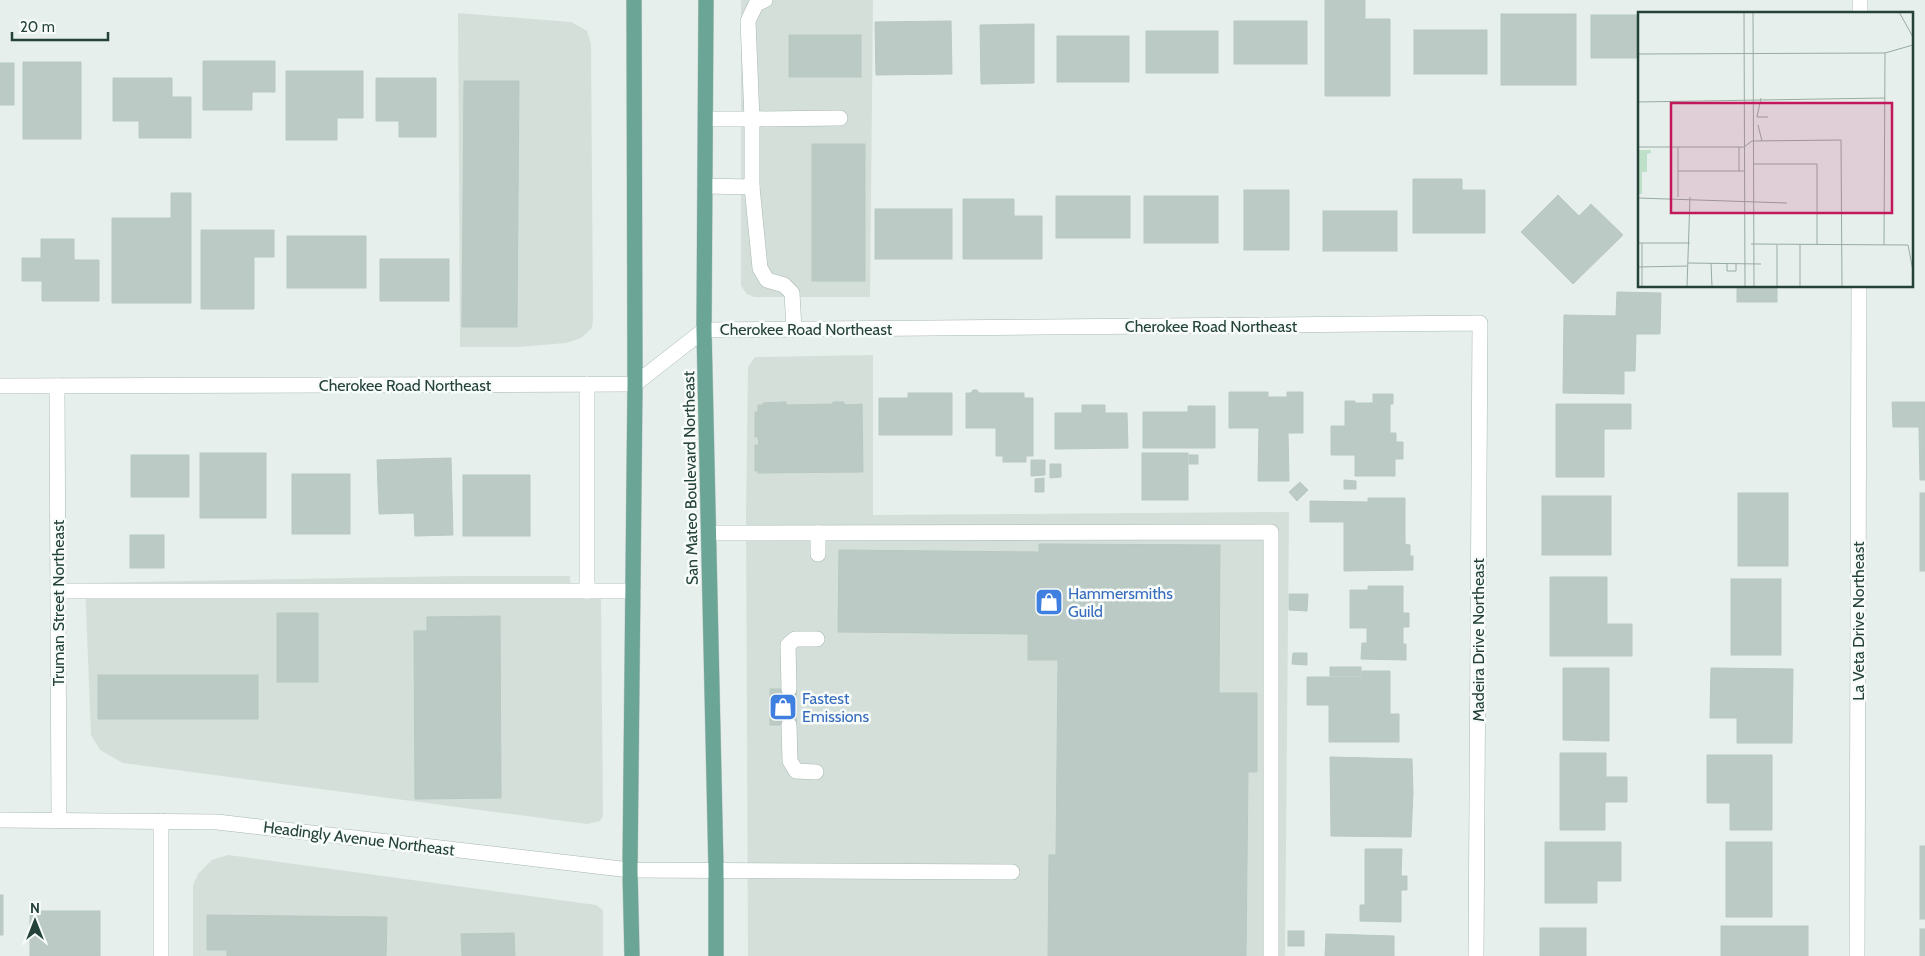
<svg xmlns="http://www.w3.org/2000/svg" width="1925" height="956" font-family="Cabin,sans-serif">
<rect width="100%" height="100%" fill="#e6efeb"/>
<g fill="#d4dfda">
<polygon points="741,0 873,0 870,297 754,297 747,294 741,286"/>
<polygon points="458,13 571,22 587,31 591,44 593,318 592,328 581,338 566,343 518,347 460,347"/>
<polygon points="873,355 873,515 1289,512 1285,956 748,956 746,515 748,367 755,357"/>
<polygon points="459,576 570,576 571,598 601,598 603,816 600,821 587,824 123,763 100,750 91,735 85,583"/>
<polygon points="228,855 596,905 603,910 603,956 193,956 193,885 198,874 212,860"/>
</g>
<g fill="#bbcac4" stroke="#b8c9c2">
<polygon points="1325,0 1365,0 1365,19 1390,19 1390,96 1325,96"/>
<rect x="1501" y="14" width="75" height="71"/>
<rect x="1591" y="15" width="48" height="43"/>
<polygon points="951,21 952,74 876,75 875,22"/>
<rect x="1234" y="21" width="73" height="43"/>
<polygon points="1034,24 1034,83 981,84 980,25"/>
<rect x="1414" y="30" width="73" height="44"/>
<rect x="1146" y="31" width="72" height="42"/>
<rect x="789" y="35" width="72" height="42"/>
<rect x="1057" y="36" width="72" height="46"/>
<polygon points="203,61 275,61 275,92 252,92 252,110 203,110"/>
<rect x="23" y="62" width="58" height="77"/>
<rect x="0" y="63" width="14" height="42"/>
<polygon points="286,71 363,71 363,118 337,118 337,140 286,140"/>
<polygon points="113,78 172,78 172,97 191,97 191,138 139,138 139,121 113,121"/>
<polygon points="376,78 436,78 436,137 399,137 399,121 376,121"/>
<polygon points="464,81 519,81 517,327 462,327"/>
<rect x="812" y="144" width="53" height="137"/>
<polygon points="1413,179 1462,179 1462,190 1485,190 1485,233 1413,233"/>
<rect x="1244" y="190" width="45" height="60"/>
<polygon points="171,193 191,193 191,303 112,303 112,218 171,218"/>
<polygon points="1558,195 1579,216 1591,204 1623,235 1573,284 1521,232"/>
<rect x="1056" y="196" width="74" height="42"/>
<rect x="1144" y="196" width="74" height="47"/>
<polygon points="963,199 1014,199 1014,216 1042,216 1042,259 963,259"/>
<rect x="875" y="209" width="77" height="50"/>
<rect x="1323" y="211" width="74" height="40"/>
<polygon points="201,230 274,230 274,257 254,257 254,309 201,309"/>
<rect x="287" y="236" width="79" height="52"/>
<polygon points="41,239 74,239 74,260 99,260 99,301 42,301 42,281 22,281 22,258 41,258"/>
<rect x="380" y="259" width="69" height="42"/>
<rect x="1737" y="286" width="40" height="16"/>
<polygon points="1617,292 1661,293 1660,334 1636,334 1635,371 1624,371 1624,394 1563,393 1564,315 1616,316"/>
<polygon points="973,390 977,390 979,393 1024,393 1024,398 1033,398 1033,456 1026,456 1026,462 1003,462 1003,456 996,456 996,428 966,428 966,393 971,393"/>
<polygon points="1229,392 1268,392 1268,397 1287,397 1287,392 1303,392 1303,433 1288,433 1289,481 1258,481 1259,428 1229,428"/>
<polygon points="908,393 952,393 952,435 879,435 879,398 908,398"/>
<polygon points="1373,394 1393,394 1393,404 1390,404 1390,433 1396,433 1396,442 1403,442 1403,459 1395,459 1395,476 1355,476 1355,455 1331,455 1331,426 1345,426 1345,401 1355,401 1355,403 1373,403"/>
<polygon points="786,402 786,405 833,404 833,402 844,402 844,405 862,404 863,472 758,473 758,471 755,471 755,445 759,445 758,437 755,437 755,412 758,412 758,405 763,405 763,403"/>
<polygon points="1892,402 1925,402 1925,480 1920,480 1919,427 1893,427"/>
<polygon points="1556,404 1631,404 1631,429 1604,429 1604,477 1556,477"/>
<polygon points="1082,405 1105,405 1105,413 1127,413 1128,448 1055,449 1055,413 1082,413"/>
<polygon points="1188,406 1215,406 1215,448 1143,448 1143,412 1188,412"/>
<rect x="200" y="453" width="66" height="65"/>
<rect x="1142" y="453" width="46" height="47"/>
<rect x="131" y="455" width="58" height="42"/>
<rect x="1189" y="455" width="9" height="9"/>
<polygon points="451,458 453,535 415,536 414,513 379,514 377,460"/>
<polygon points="1031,460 1045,460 1045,475 1031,476"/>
<polygon points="1050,464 1061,464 1061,477 1050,478"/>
<rect x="292" y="474" width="58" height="60"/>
<rect x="463" y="475" width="67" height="61"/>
<polygon points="1044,478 1044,492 1035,492 1035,479"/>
<polygon points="1344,480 1356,481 1356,489 1344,489"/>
<polygon points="1300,482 1308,490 1297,501 1289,492"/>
<rect x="1738" y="493" width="50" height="73"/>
<rect x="1920" y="493" width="5" height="78"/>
<rect x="1542" y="496" width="69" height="59"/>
<polygon points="1368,498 1405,498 1405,544 1410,545 1410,556 1413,556 1413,570 1344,571 1344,522 1310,522 1310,501 1368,502"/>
<rect x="130" y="535" width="34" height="33"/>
<polygon points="1039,544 1220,545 1219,693 1257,693 1257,772 1248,772 1246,956 1048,956 1049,855 1056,855 1058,660 1028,660 1028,634 838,632 839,550 1039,552"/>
<polygon points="1550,577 1607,577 1607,624 1632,624 1632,656 1550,656"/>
<rect x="1731" y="579" width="50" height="76"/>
<polygon points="1368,586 1403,586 1403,613 1409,613 1409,627 1403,627 1403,644 1406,644 1406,660 1361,659 1362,643 1367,643 1367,628 1350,628 1350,590 1368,590"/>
<polygon points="1289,594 1308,594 1307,611 1289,610"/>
<rect x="277" y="613" width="41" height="69"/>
<polygon points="500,616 501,798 415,799 414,631 427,631 427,617"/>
<polygon points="1293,653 1307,653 1307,665 1292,664"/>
<rect x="1330" y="667" width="31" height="9"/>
<polygon points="1563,668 1609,668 1609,741 1563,740"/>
<polygon points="1711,668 1793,669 1792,743 1737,743 1737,718 1710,718"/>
<polygon points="1362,671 1390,671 1390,714 1399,714 1399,742 1329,742 1329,705 1307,705 1307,677 1362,677"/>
<rect x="98" y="675" width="160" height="44"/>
<rect x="770" y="689" width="26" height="36"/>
<polygon points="1560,753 1606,753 1606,777 1627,777 1627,802 1605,802 1605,830 1560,830"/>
<polygon points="1707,755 1772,755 1772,830 1730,830 1730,803 1707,803"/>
<polygon points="1330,757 1412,759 1413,792 1411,837 1331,836"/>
<polygon points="1545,842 1621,842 1621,881 1597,881 1597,903 1545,903"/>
<rect x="1726" y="842" width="46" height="75"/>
<rect x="1920" y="846" width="5" height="73"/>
<polygon points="1365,849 1402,849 1401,876 1407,876 1407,890 1401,890 1401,922 1360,921 1360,905 1365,905"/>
<rect x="0" y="895" width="3" height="40"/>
<rect x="30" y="911" width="70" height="45"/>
<polygon points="207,915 387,917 386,956 227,956 227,950 207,950"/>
<rect x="1721" y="926" width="87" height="30"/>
<rect x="1540" y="928" width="46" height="28"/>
<rect x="1920" y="929" width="5" height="27"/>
<rect x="1288" y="931" width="16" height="15"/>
<polygon points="514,933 515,956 462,956 461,934"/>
<polygon points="1326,934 1394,936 1394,956 1325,956"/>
</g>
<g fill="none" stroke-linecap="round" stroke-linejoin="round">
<polyline stroke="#bfccc8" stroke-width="15" stroke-dasharray="15 8" stroke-linecap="butt" points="789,689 789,725"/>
<defs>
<g id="minor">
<polyline points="765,0 756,4 748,21 752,119 840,118"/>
<polyline points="1860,14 1860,0"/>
<polyline points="705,186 752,187 752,119 707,119"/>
<polyline points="752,187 760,268 767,280 784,285 792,293 794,329"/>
<polyline points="587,384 587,591"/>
<polyline points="0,386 635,384 704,330 1480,323 1476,956"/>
<polyline points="57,386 59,820"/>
<polyline points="709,533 1271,532 1271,956"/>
<polyline points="818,533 818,554"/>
<polyline points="58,591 633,591"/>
<polyline points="789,689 788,645 795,639 817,639"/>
<polyline points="789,725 790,761 796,771 816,772"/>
<polyline points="0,820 217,822 630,870 1012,872"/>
<polyline points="161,956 161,821"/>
<polyline points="1857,956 1859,286"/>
</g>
<g id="major">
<polyline points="706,0 704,330 716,869 716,956"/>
<polyline points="632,956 630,870 635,384 634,0"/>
</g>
</defs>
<use href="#minor" stroke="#a8b8b2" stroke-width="16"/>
<use href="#major" stroke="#c2cac8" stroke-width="16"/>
<use href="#minor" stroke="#fff" stroke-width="15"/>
<use href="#major" stroke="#6aa596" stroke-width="15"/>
</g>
<defs>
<symbol id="shop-square" viewBox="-11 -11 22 22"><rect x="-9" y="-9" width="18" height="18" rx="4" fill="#3f7fe0" stroke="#f7fbf9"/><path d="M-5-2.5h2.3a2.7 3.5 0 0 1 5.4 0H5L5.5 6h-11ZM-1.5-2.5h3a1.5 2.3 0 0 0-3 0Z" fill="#fff"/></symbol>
</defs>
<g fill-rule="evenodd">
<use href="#shop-square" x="1033" y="586" width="32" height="32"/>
<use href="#shop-square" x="767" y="691" width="32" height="32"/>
</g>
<g text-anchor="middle" stroke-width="5" stroke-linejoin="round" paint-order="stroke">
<g font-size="16" fill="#24423a" stroke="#f7fbf9">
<text x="1211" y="332">Cherokee Road Northeast</text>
<text x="806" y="335">Cherokee Road Northeast</text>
<text x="405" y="391">Cherokee Road Northeast</text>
<text transform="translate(690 478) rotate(-91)" y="6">San Mateo Boulevard Northeast</text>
<text transform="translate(58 603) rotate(-90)" y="6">Truman Street Northeast</text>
<text transform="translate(1858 621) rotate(-90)" y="6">La Veta Drive Northeast</text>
<text transform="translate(1478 640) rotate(-90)" y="6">Madeira Drive Northeast</text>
<text transform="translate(359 838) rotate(7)" y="6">Headingly Avenue Northeast</text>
</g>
<g font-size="16" fill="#366cbe" stroke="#f7fbf9" text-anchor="start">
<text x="1068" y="599">Hammersmiths<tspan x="1068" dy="18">Guild</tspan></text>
<text x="802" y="704">Fastest<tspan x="802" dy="18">Emissions</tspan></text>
</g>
</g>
<g transform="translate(1638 12)">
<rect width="275" height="275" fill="#e6efeb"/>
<path d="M0,138H13V141L9,142V160H4V182H0Z" fill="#bfe0c8"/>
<path fill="none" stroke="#98aaa4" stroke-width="1" d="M106,0L107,275M115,0L116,275M261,0L275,25M0,42L247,41L275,33M123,86L119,105H130M0,90L247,86M120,113L124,129M0,135H106L114,129L203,128L204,275M40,135V185M101,135V159M115,152H179V233M40,159H106M0,186L149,191M0,231H52M4,231V275M113,232L270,233M246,233L247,41M270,233L275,259M50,251L123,252M73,251L74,275M89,251V259H98V251M0,255L49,254M49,275L52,185M139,275V233M162,275V233"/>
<path fill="#c2185b" fill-opacity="0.15" stroke="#c2185b" stroke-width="2.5" d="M33,91H254V201H33Z"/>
<rect width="275" height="275" fill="none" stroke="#24423a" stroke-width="2.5"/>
</g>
<g transform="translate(35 921)" stroke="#f7fbf9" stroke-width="4" paint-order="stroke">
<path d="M0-4L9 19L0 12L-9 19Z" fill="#24423a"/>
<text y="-8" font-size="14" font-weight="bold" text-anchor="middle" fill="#24423a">N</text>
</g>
<path d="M12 32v8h96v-8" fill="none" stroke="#24423a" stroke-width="2.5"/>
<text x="20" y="32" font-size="15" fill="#24423a" stroke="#f7fbf9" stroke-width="4" paint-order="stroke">20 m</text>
</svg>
